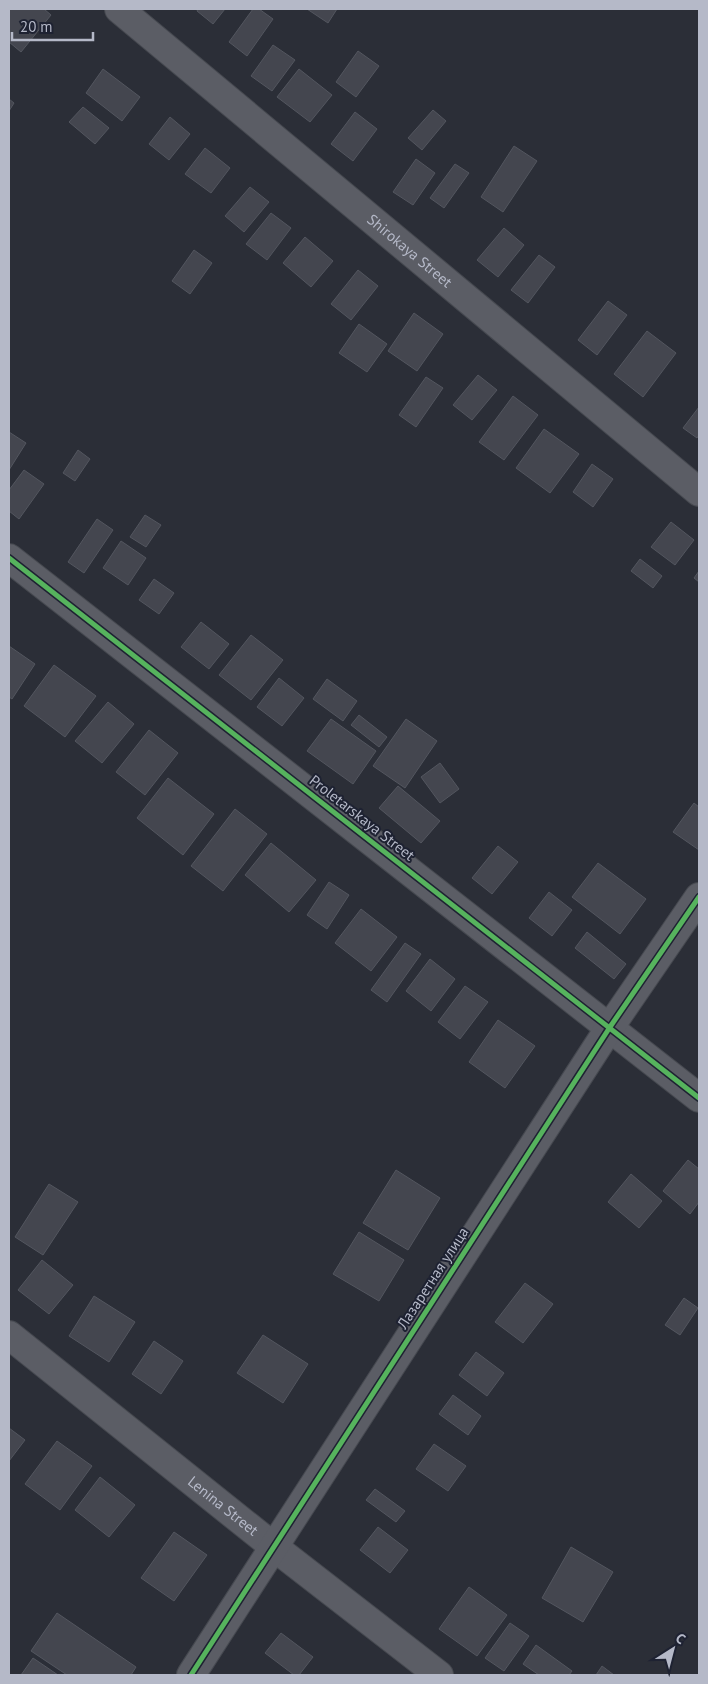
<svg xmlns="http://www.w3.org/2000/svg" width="708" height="1684" font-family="'PT Sans',sans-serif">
<rect width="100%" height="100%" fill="#2b2e37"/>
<g fill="#44464f" stroke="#53565f">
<polygon points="9,9 44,9 51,15 21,52 9,42"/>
<polygon points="198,9 225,9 213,24 197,11"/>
<polygon points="253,9 259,9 273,19 247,56 229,42"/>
<polygon points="307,9 337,9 328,23"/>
<polygon points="273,45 295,60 272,91 251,76"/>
<polygon points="358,51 379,66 356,97 336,82"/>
<polygon points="103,69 140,97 122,121 86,93"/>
<polygon points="299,69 332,95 310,122 277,97"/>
<polygon points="9,99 14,103 9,111"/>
<polygon points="83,107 109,128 95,144 69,122"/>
<polygon points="433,110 446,121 422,150 408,138"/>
<polygon points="355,112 377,129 353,161 331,144"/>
<polygon points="170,117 190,134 169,160 149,144"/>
<polygon points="514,146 537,161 503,212 481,197"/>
<polygon points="205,148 230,168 211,193 185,174"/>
<polygon points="416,159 435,173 413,205 393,192"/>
<polygon points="455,164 469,173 444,208 430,198"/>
<polygon points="250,187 269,202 244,232 225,216"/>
<polygon points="271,213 291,228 267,260 246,244"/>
<polygon points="504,228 524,245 498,277 477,260"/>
<polygon points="305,237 333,261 311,287 283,263"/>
<polygon points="194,250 212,263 190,294 172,281"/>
<polygon points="539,255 555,267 528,303 511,290"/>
<polygon points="358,270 378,286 351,320 331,304"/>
<polygon points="608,301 627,315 597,355 578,340"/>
<polygon points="414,313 443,334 417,371 388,351"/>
<polygon points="359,324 387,344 367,372 339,353"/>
<polygon points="647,331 676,353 643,397 614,374"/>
<polygon points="478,375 497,390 472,420 453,405"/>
<polygon points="426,377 443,388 416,427 399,415"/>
<polygon points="513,396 538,415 504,460 479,442"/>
<polygon points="699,407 699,435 697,438 683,428"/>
<polygon points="544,429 579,454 550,493 516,468"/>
<polygon points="9,432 26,443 9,470"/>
<polygon points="78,450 90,459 75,481 63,473"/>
<polygon points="592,464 613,479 593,507 573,492"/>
<polygon points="24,470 44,484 19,519 9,511 9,490"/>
<polygon points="145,515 161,525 146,547 130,537"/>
<polygon points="97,519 113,530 84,573 68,562"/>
<polygon points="671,522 694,540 675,565 651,547"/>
<polygon points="121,541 146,558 128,585 103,568"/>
<polygon points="640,559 662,576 653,588 631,571"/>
<polygon points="699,571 699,582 694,578"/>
<polygon points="154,579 174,593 159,614 139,600"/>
<polygon points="201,622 229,644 209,669 181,647"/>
<polygon points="251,635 283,660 251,700 219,675"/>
<polygon points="9,646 35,664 12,699 9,697"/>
<polygon points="54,665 96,696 65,737 24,706"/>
<polygon points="279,678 304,698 282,726 257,707"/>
<polygon points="327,679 357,701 343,721 313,699"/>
<polygon points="108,702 134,724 102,763 75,741"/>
<polygon points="359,715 387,737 379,747 351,725"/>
<polygon points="331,719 376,751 353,784 307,751"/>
<polygon points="406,719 437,741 405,788 373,766"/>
<polygon points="149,730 178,753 145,795 116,772"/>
<polygon points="440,763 459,789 440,803 421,777"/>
<polygon points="168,778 214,814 183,855 137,818"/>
<polygon points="398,786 440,821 421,843 379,808"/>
<polygon points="694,803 699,807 699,850 673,832"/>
<polygon points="235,809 267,834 223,891 191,866"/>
<polygon points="271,843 316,880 289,912 245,875"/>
<polygon points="498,846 518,862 492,894 472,878"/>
<polygon points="598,863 646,899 620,934 572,897"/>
<polygon points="329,882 349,895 327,929 307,915"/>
<polygon points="549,892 572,910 552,936 529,918"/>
<polygon points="361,909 397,937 371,971 335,943"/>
<polygon points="587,932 626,964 614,979 575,948"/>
<polygon points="405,943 421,954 387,1002 371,990"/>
<polygon points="430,959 455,979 431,1011 406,991"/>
<polygon points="465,986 488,1002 460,1039 438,1022"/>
<polygon points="498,1020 535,1046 505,1088 469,1062"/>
<polygon points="688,1160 699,1169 699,1202 690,1214 663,1191"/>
<polygon points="396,1170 440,1198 408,1250 363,1223"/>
<polygon points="631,1174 662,1201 639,1228 608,1202"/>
<polygon points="49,1184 78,1202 43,1255 15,1237"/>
<polygon points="359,1232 404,1260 379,1301 333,1274"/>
<polygon points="42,1260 73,1285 49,1314 18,1290"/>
<polygon points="525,1283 553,1304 523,1343 495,1322"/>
<polygon points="94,1296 135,1322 109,1362 69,1336"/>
<polygon points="684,1298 698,1308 680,1335 665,1325"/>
<polygon points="263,1335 308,1364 283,1403 237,1373"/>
<polygon points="154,1341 183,1361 161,1394 132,1374"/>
<polygon points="476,1352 504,1373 487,1396 459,1375"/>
<polygon points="453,1395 481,1416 468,1435 439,1414"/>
<polygon points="9,1428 25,1440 9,1461"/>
<polygon points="57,1441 92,1466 60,1510 25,1484"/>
<polygon points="434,1444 466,1466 448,1491 416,1469"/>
<polygon points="100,1477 135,1505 109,1537 75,1510"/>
<polygon points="375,1489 405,1511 396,1522 366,1500"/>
<polygon points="378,1527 408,1550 390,1573 360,1550"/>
<polygon points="174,1532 207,1555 174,1601 141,1578"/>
<polygon points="571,1547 613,1572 583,1622 542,1598"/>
<polygon points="469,1587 507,1615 477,1656 439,1629"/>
<polygon points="57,1613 136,1667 131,1675 67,1675 31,1651"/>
<polygon points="510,1623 529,1636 504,1671 485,1658"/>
<polygon points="281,1633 313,1657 299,1675 294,1675 265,1653"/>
<polygon points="536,1645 572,1671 569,1675 539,1675 523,1664"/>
<polygon points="33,1658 58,1675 21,1675"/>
<polygon points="602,1666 614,1675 596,1675"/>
</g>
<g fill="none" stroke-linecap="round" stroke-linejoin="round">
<defs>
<g id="street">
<path id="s1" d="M119,9L699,492"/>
<polyline points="9,558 699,1098"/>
<path id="s2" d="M9,1335L274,1547L439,1675"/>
<polyline points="191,1675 610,1027 699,897"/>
</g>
</defs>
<use href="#street" stroke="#464950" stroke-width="30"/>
<use href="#street" stroke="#5b5d65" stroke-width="28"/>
<defs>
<g id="cycleway">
<polyline points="9,558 699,1098"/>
<polyline points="191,1675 610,1027 699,897"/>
</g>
</defs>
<use href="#cycleway" stroke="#1e2232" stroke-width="8"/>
<use href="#cycleway" stroke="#56b35d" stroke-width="5"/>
</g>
<g text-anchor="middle" stroke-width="4" stroke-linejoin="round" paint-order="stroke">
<g font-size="15" fill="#b5b9c8" stroke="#1e2232">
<text dy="5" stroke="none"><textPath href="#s1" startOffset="378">Shirokaya Street</textPath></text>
<text transform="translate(362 818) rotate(38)" y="5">Proletarskaya Street</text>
<text transform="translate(433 1278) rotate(-57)" y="5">Лазаретная улица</text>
<text dy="5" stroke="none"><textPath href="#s2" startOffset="274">Lenina Street</textPath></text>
</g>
</g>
<rect width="708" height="1684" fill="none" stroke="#b5b9c8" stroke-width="20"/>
<g transform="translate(673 1649) rotate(36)" stroke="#1e2232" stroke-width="4" paint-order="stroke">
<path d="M0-4L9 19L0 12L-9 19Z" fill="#b5b9c8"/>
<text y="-8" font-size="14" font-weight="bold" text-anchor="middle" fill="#b5b9c8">С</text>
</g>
<path d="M12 32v8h81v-8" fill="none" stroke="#b5b9c8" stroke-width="2.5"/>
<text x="20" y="32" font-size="15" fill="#b5b9c8" stroke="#1e2232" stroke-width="4" paint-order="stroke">20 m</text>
</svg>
